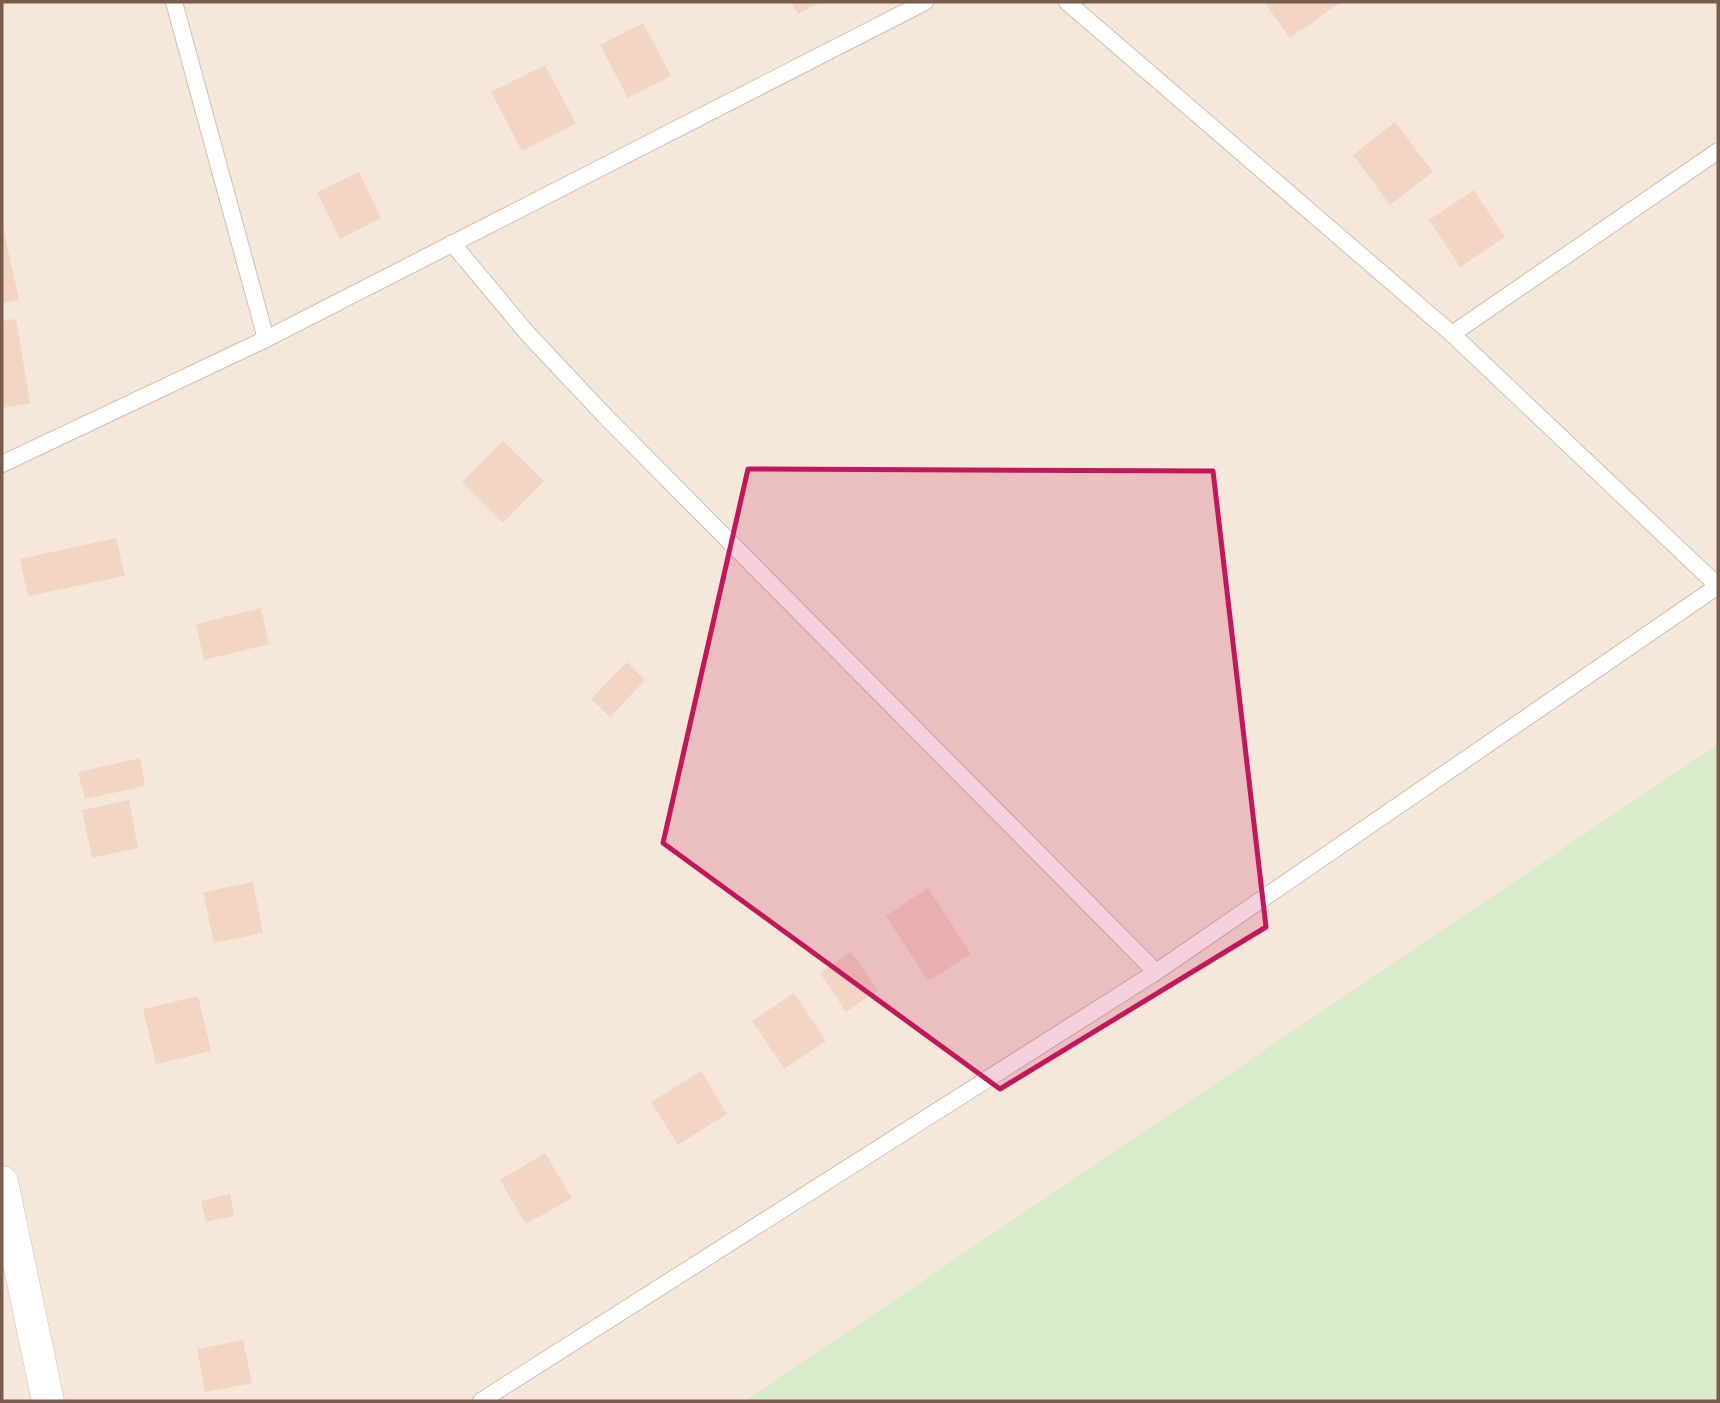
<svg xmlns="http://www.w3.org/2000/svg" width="1720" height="1403" font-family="'Source Sans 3',sans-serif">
<rect width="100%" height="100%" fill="#fdf6ec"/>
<rect fill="#f5e8da" x="2" y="2" width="1716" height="1399"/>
<polygon fill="#d8ecc9" points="1718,744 1718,1401 745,1401"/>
<g fill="#f3d5c3">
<polygon points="791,2 820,2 798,14"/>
<polygon points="1264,2 1341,2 1290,38"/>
<polygon points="643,23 671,76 628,98 600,45"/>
<polygon points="545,65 576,124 522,151 491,92"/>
<polygon points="1395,122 1433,172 1390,205 1353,155"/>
<polygon points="359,172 381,218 340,239 317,192"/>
<polygon points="1474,190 1505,237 1460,267 1429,220"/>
<polygon points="2,222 19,300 2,304"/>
<polygon points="16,319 30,403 2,408 2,321"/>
<polygon points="503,441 544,481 503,523 462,482"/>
<polygon points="116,538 125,576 28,596 20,559"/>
<polygon points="261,608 269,644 204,660 196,624"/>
<polygon points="627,662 645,680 610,717 591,699"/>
<polygon points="140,758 145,786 85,799 78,772"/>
<polygon points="129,800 138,848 92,858 82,810"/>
<polygon points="253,882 263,933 214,943 203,892"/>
<polygon points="928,888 971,954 928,981 886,916"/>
<polygon points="851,952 878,990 846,1012 820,973"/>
<polygon points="794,993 826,1041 784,1069 752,1021"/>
<polygon points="198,996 211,1051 156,1064 143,1009"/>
<polygon points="701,1071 727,1114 678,1145 651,1102"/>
<polygon points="545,1153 572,1198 526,1224 500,1180"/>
<polygon points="230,1194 234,1216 206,1222 201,1201"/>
<polygon points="243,1340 252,1383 205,1392 197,1349"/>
</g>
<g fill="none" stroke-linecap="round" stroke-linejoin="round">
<defs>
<g id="lane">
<polyline points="174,2 266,339"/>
<polyline points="1067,2 1452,334 1718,586"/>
<polyline points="452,243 527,333 605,416 1156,972"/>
<polyline points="1452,334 1718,151"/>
<polyline points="2,464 266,339 925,2"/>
<polyline points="481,1401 1156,972 1718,586"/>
</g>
<polyline id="street" points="2,1182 48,1401"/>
</defs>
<use href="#lane" stroke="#d1beb0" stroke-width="18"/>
<use href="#street" stroke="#d1beb0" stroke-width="33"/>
<use href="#lane" stroke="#fff" stroke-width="16"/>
<use href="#street" stroke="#fff" stroke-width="32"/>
</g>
<path fill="#c2185b" fill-opacity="0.2" stroke="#c2185b" stroke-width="5" stroke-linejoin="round" d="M748,469L1213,471L1266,927L1000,1089L663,843Z"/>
<rect width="1720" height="1403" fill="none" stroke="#7a5c4d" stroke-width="7"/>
</svg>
